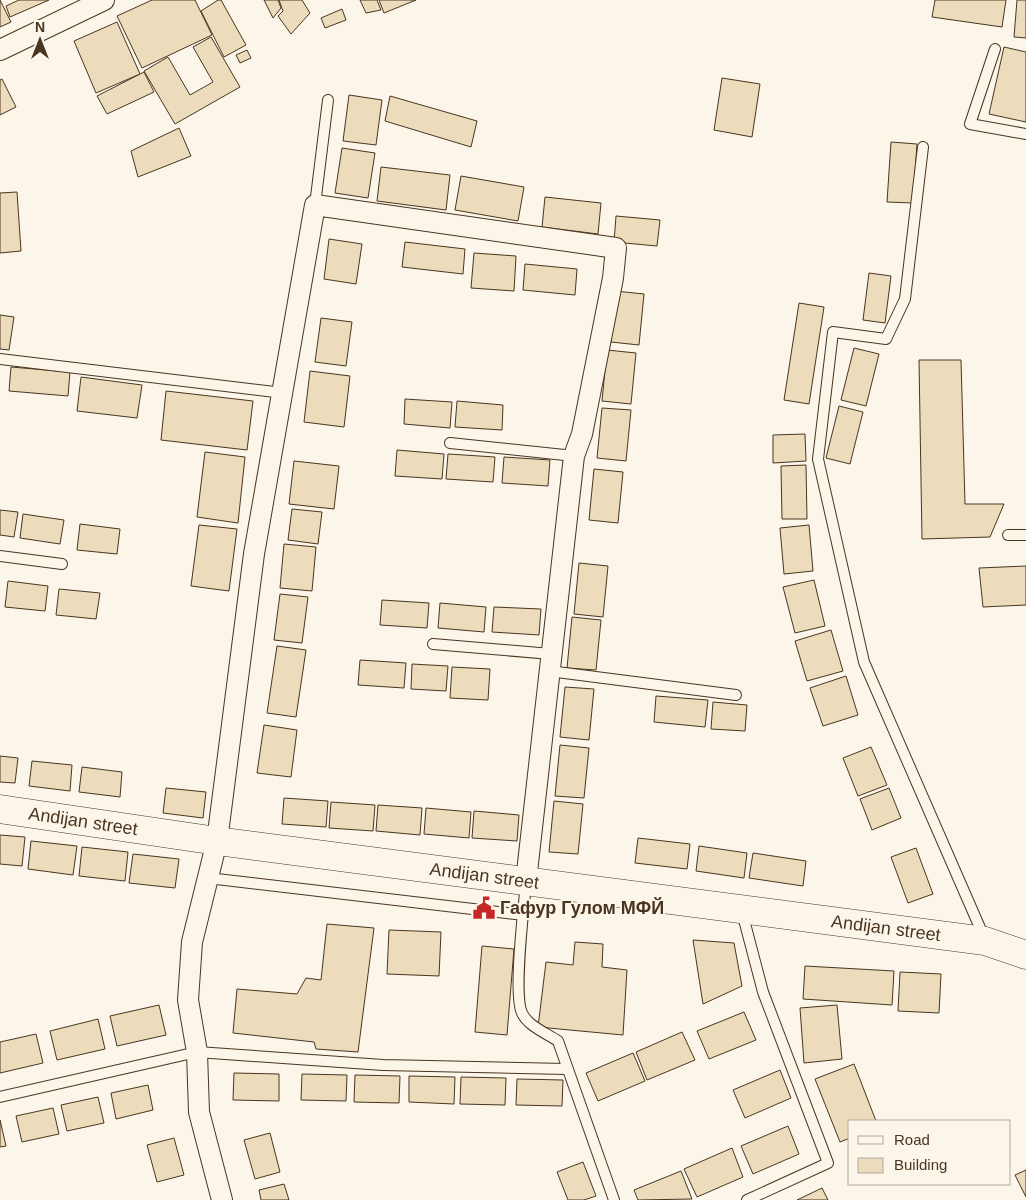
<svg xmlns="http://www.w3.org/2000/svg" width="1026" height="1200" font-family="Arial,sans-serif">
<rect width="100%" height="100%" fill="#fbf6e9"/>
<g fill="#ecdcbc" stroke="#4a3520">
<polygon points="0,0 11,22 0,27"/>
<polygon points="19,0 49,0 10,17 6,6"/>
<polygon points="152,0 195,0 212,35 142,68 117,16"/>
<polygon points="218,0 221,0 246,45 224,57 201,11"/>
<polygon points="264,0 278,0 281,8 273,18"/>
<polygon points="279,0 302,0 310,13 291,34 278,16 283,11"/>
<polygon points="360,0 377,0 381,10 366,13"/>
<polygon points="379,0 416,0 384,13"/>
<polygon points="935,0 1006,0 1002,27 932,17"/>
<polygon points="1017,0 1026,0 1026,38 1014,37"/>
<polygon points="342,9 346,20 325,28 321,18"/>
<polygon points="117,22 140,74 96,93 74,41"/>
<polygon points="211,37 240,87 175,124 144,71 168,57 190,95 213,82 193,47"/>
<polygon points="1004,47 1026,52 1026,122 989,114"/>
<polygon points="247,50 251,58 240,63 236,55"/>
<polygon points="144,72 154,92 107,114 97,96"/>
<polygon points="722,78 760,84 752,137 714,130"/>
<polygon points="2,79 16,107 0,115 0,80"/>
<polygon points="349,95 382,100 376,145 343,141"/>
<polygon points="390,96 477,121 471,147 385,121"/>
<polygon points="179,128 191,156 138,177 131,151"/>
<polygon points="891,142 917,144 913,203 887,202"/>
<polygon points="342,148 375,153 368,198 335,193"/>
<polygon points="381,167 450,175 446,210 377,201"/>
<polygon points="461,176 524,187 518,221 455,210"/>
<polygon points="17,192 21,251 0,253 0,193"/>
<polygon points="545,197 601,203 598,234 542,227"/>
<polygon points="616,216 660,220 657,246 614,242"/>
<polygon points="329,239 362,244 356,284 324,279"/>
<polygon points="405,242 465,249 463,274 402,267"/>
<polygon points="474,253 516,256 514,291 471,288"/>
<polygon points="525,264 577,269 575,295 523,290"/>
<polygon points="869,273 891,276 885,323 863,320"/>
<polygon points="615,291 644,294 639,345 611,342"/>
<polygon points="799,303 824,307 809,404 784,400"/>
<polygon points="0,315 14,317 9,350 0,349"/>
<polygon points="321,318 352,322 346,366 315,362"/>
<polygon points="854,348 879,354 866,406 841,400"/>
<polygon points="607,350 636,353 631,404 602,401"/>
<polygon points="919,360 961,360 965,504 1004,504 990,537 922,539"/>
<polygon points="11,367 70,372 68,396 9,391"/>
<polygon points="310,371 350,376 344,427 304,422"/>
<polygon points="81,377 142,385 137,418 77,411"/>
<polygon points="166,391 253,401 247,450 161,440"/>
<polygon points="405,399 452,402 450,428 404,424"/>
<polygon points="457,401 503,405 502,430 455,427"/>
<polygon points="839,406 863,412 850,464 826,458"/>
<polygon points="602,408 631,410 626,461 597,458"/>
<polygon points="805,434 806,461 773,463 773,435"/>
<polygon points="397,450 444,454 442,479 395,476"/>
<polygon points="205,452 245,457 238,523 197,517"/>
<polygon points="448,454 495,457 493,482 446,479"/>
<polygon points="504,457 550,460 548,486 502,483"/>
<polygon points="294,461 339,466 334,509 289,504"/>
<polygon points="806,465 807,519 782,519 781,466"/>
<polygon points="594,469 623,472 618,523 589,520"/>
<polygon points="292,509 322,512 318,544 288,540"/>
<polygon points="0,510 18,512 14,537 0,535"/>
<polygon points="23,514 64,520 60,544 20,538"/>
<polygon points="80,524 120,529 117,554 77,550"/>
<polygon points="199,525 237,529 229,591 191,586"/>
<polygon points="809,525 813,571 784,574 780,528"/>
<polygon points="284,544 316,547 312,591 280,588"/>
<polygon points="579,563 608,566 603,617 574,614"/>
<polygon points="1026,566 1026,605 983,607 979,568"/>
<polygon points="814,580 825,626 795,633 783,587"/>
<polygon points="8,581 48,586 45,611 5,607"/>
<polygon points="59,589 100,593 96,619 56,615"/>
<polygon points="280,594 308,597 302,643 274,640"/>
<polygon points="382,600 429,603 427,628 380,625"/>
<polygon points="440,603 486,607 484,632 438,628"/>
<polygon points="494,607 541,609 539,635 492,632"/>
<polygon points="572,617 601,620 596,670 567,668"/>
<polygon points="831,630 843,671 807,681 795,641"/>
<polygon points="277,646 306,650 296,717 267,713"/>
<polygon points="360,660 406,663 404,688 358,685"/>
<polygon points="412,664 448,666 446,691 411,689"/>
<polygon points="452,667 490,669 488,700 450,698"/>
<polygon points="846,676 858,715 823,726 810,688"/>
<polygon points="565,687 594,689 589,740 560,737"/>
<polygon points="656,696 708,700 705,727 654,722"/>
<polygon points="713,702 747,705 745,731 711,729"/>
<polygon points="264,725 297,730 291,777 257,773"/>
<polygon points="560,745 589,748 584,798 555,796"/>
<polygon points="871,747 887,785 858,796 843,758"/>
<polygon points="0,756 18,758 15,783 0,782"/>
<polygon points="32,761 72,765 70,791 29,786"/>
<polygon points="82,767 122,772 120,797 79,792"/>
<polygon points="166,788 206,792 203,818 163,813"/>
<polygon points="889,788 901,818 872,830 860,799"/>
<polygon points="284,798 328,801 326,827 282,824"/>
<polygon points="554,801 583,804 578,854 549,852"/>
<polygon points="331,802 375,805 373,831 329,828"/>
<polygon points="378,805 422,808 420,835 376,831"/>
<polygon points="426,808 471,812 469,838 424,834"/>
<polygon points="474,811 519,815 517,841 472,838"/>
<polygon points="0,835 25,837 22,866 0,864"/>
<polygon points="638,838 690,844 687,869 635,863"/>
<polygon points="31,841 77,846 73,875 28,869"/>
<polygon points="699,846 747,853 744,878 696,871"/>
<polygon points="82,847 128,852 125,881 79,876"/>
<polygon points="916,848 933,894 908,903 891,857"/>
<polygon points="753,853 806,861 803,886 749,878"/>
<polygon points="133,854 179,859 175,888 129,883"/>
<polygon points="327,924 374,928 358,1052 316,1049 314,1042 233,1033 237,989 297,994 306,978 321,980"/>
<polygon points="389,930 441,932 439,976 387,974"/>
<polygon points="693,940 734,943 742,986 703,1004"/>
<polygon points="575,942 603,944 602,967 627,970 623,1035 538,1027 546,962 573,965"/>
<polygon points="482,946 514,949 507,1035 475,1032"/>
<polygon points="805,966 894,971 892,1005 803,999"/>
<polygon points="900,972 941,974 939,1013 898,1011"/>
<polygon points="159,1005 166,1035 117,1046 110,1016"/>
<polygon points="837,1005 842,1059 804,1063 800,1008"/>
<polygon points="744,1012 756,1040 709,1059 697,1031"/>
<polygon points="98,1019 105,1049 57,1060 50,1031"/>
<polygon points="682,1032 695,1060 647,1080 636,1052"/>
<polygon points="36,1034 43,1063 0,1073 0,1042"/>
<polygon points="633,1053 645,1081 598,1101 586,1073"/>
<polygon points="854,1064 876,1121 850,1121 850,1138 840,1142 815,1079"/>
<polygon points="780,1070 791,1098 745,1118 733,1090"/>
<polygon points="234,1073 279,1074 279,1101 233,1100"/>
<polygon points="302,1074 347,1075 346,1101 301,1100"/>
<polygon points="355,1075 400,1076 399,1103 354,1102"/>
<polygon points="409,1076 455,1077 454,1104 409,1102"/>
<polygon points="461,1077 506,1078 505,1105 460,1104"/>
<polygon points="517,1079 563,1080 562,1106 516,1105"/>
<polygon points="148,1085 153,1110 116,1119 111,1093"/>
<polygon points="98,1097 104,1123 67,1131 61,1105"/>
<polygon points="53,1108 59,1134 22,1142 16,1116"/>
<polygon points="0,1120 6,1146 0,1147"/>
<polygon points="788,1126 799,1154 753,1174 741,1146"/>
<polygon points="270,1133 280,1172 255,1179 244,1140"/>
<polygon points="174,1138 184,1175 157,1182 147,1145"/>
<polygon points="732,1148 743,1177 697,1197 684,1169"/>
<polygon points="583,1162 596,1196 584,1200 568,1200 557,1172"/>
<polygon points="1026,1170 1026,1197 1015,1175"/>
<polygon points="681,1171 692,1199 638,1200 634,1190"/>
<polygon points="284,1184 289,1200 261,1200 259,1190"/>
<polygon points="822,1188 828,1200 797,1200"/>
</g>
<g fill="none" stroke-linecap="round" stroke-linejoin="round">
<defs>
<g id="lane">
<polyline points="995,49 970,124 1026,134"/>
<polyline points="923,147 905,299 886,339 833,332 818,459 864,662 984,937"/>
<polyline points="315,205 328,100"/>
<polyline points="0,359 283,393"/>
<polyline points="450,443 574,456"/>
<polyline points="1008,535 1026,535"/>
<polyline points="0,556 62,564"/>
<polyline points="433,644 551,654"/>
<polyline points="549,671 736,695"/>
<polyline points="208,878 524,915"/>
<path d="M526,882C524,907 513,994 522,1013C528,1026 546,1033 558,1041L614,1200"/>
<polyline points="742,912 763,992 828,1163 747,1200"/>
<polyline points="0,1097 197,1052 383,1065 566,1069"/>
</g>
<g id="street">
<polyline points="0,50 104,0"/>
<polyline points="222,1200 199,1112 197,1052 188,1000 192,942 217,841 254,554 315,205 616,248 613,278 582,434 574,456 526,881"/>
</g>
<g id="secondary">
<path id="s1" d="M0,809L217,841L985,941L1026,955"/>
</g>
</defs>
<use href="#lane" stroke="#4a3520" stroke-width="12"/>
<use href="#street" stroke="#4a3520" stroke-width="22"/>
<use href="#secondary" stroke="#4a3520" stroke-width="29"/>
<use href="#lane" stroke="#fbf6e9" stroke-width="10"/>
<use href="#street" stroke="#fbf6e9" stroke-width="20"/>
<use href="#secondary" stroke="#fbf6e9" stroke-width="28"/>
</g>
<defs>
<symbol id="civic-bare" viewBox="-9 -9 18 18"><path d="M-.6-6.5H3V-4.5H.6V-3L4-1V1h2V6H-6V1h2V-1L-.6-3ZM-1.2 2.5V6h2.4V2.5Z" fill="#c62828" stroke="#fbf6e9" stroke-width="2.5" paint-order="stroke"/></symbol>
</defs>
<g fill-rule="evenodd">
<use href="#civic-bare" x="468" y="892" width="32" height="32"/>
</g>
<g text-anchor="middle" stroke-width="4" stroke-linejoin="round" paint-order="stroke">
<g font-size="18" fill="#4a3520" stroke="#fbf6e9">
<text dy="6" stroke="none"><textPath href="#s1" startOffset="84">Andijan street</textPath></text>
<text dy="6" stroke="none"><textPath href="#s1" startOffset="489">Andijan street</textPath></text>
<text dy="6" stroke="none"><textPath href="#s1" startOffset="894">Andijan street</textPath></text>
</g>
<g font-size="18" font-weight="bold" fill="#4a3520" stroke="#fbf6e9" text-anchor="start">
<text x="500" y="914">Гафур Гулом МФЙ</text>
</g>
</g>
<rect x="848" y="1120" width="162" height="65" fill="#fbf6e9" stroke="#b4a999"/>
<rect x="858" y="1136" width="25" height="8" fill="#fbf6e9" stroke="#b4a999"/>
<text x="894" y="1145" font-size="15" fill="#4a3520">Road</text>
<rect x="858" y="1158" width="25" height="15" fill="#ecdcbc" stroke="#b4a999"/>
<text x="894" y="1170" font-size="15" fill="#4a3520">Building</text>
<g transform="translate(40 40)" stroke="#fbf6e9" stroke-width="4" paint-order="stroke">
<path d="M0-4L9 19L0 12L-9 19Z" fill="#4a3520"/>
<text y="-8" font-size="14" font-weight="bold" text-anchor="middle" fill="#4a3520">N</text>
</g>
</svg>
